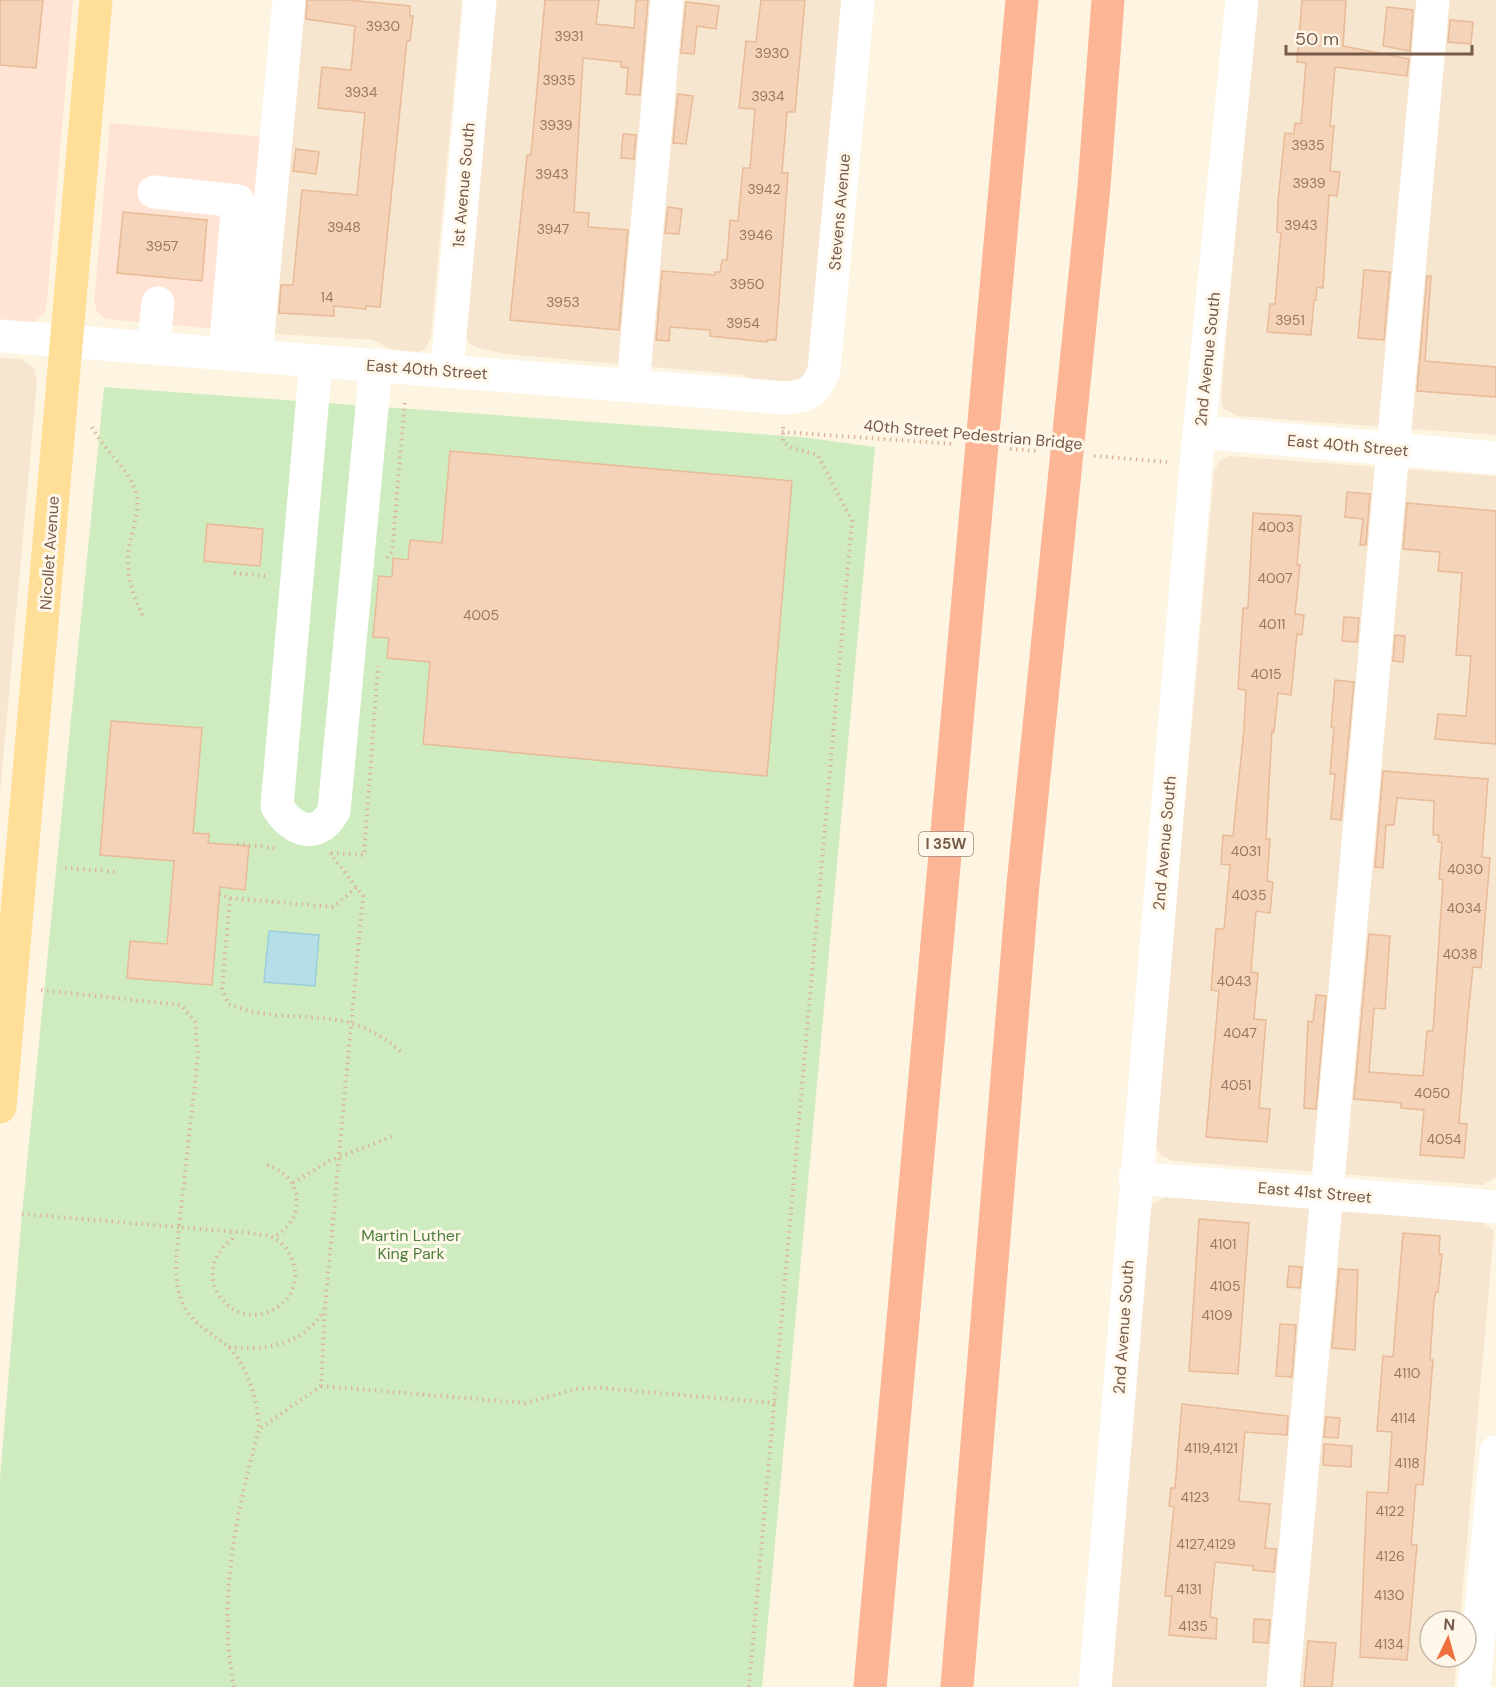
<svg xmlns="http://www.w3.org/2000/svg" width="1496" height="1687" font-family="'DM Sans',sans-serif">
<rect width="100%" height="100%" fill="#fef4e2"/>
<g fill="#f6e6d0">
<polygon points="289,0 462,0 431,337 425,349 417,352 391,349 373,340 259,333"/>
<polygon points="492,0 841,0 811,371 807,378 768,386 743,375 506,354 478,348 470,343 462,333"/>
<polygon points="1256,0 1496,0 1496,435 1237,416 1223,408 1221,394"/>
<polygon points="0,358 20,359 34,368 37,381 0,794"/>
<polygon points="1230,456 1496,476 1496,1177 1483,1185 1173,1161 1160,1155 1155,1145 1214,472 1219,461"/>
<polygon points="1166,1197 1480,1220 1494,1231 1460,1621 1430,1621 1430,1657 1457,1657 1454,1687 1107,1687 1148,1216 1153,1203"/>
</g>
<g fill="#ffe4d5">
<polygon points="0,0 73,0 47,302 45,312 37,320 28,324 0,321"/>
<polygon points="110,123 276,138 259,333 106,319 98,313 94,303"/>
</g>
<polygon fill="#cfecc0" points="104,387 802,437 875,447 762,1687 0,1687 0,1479 22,1214"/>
<polygon fill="#b5dee8" stroke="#9bcddb" stroke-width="1.5" points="269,931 319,935 315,986 264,982"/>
<g fill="#f5d3b8" stroke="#e8ba97" stroke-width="1.5">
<polygon points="0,0 43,0 36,68 0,65"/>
<polygon points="307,0 349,0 410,6 410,16 413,16 410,41 407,40 380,307 366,306 366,309 334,306 334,316 279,313 281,285 293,285 302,190 357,195 365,113 318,108 322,67 351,70 355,26 306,19"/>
<polygon points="545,0 599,0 596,24 634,28 636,0 648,0 640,95 626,94 628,68 621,67 621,62 583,58 574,212 589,213 588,227 628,230 619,330 510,320 527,155 531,155"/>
<polygon points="761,0 805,0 795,112 787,112 782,173 788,173 776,340 767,340 767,342 710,336 710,330 670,327 669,341 656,340 662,271 715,275 715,272 720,272 722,260 727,260 730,220 738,221 743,168 750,168 755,109 739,108 746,41 756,42"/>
<polygon points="1302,0 1346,0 1343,46 1409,59 1407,76 1335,67 1330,126 1334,126 1330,171 1340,172 1337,196 1329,195 1323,288 1317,287 1316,300 1314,300 1311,335 1267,332 1270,304 1275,304 1281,233 1277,232 1278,201 1285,133 1294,134 1295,123 1301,124 1306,63 1297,62"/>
<polygon points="686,2 719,6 716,29 697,26 694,54 681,53"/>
<polygon points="1387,7 1413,10 1410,51 1383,46"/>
<polygon points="1450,20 1473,22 1471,44 1448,42"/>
<polygon points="678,94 693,96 686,144 673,143"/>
<polygon points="623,134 636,135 634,159 621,158"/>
<polygon points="296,149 319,152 316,174 293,171"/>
<polygon points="668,207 682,209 679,234 665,233"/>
<polygon points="123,212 207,220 202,281 117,273"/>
<polygon points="1364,270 1390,272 1384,340 1358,338"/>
<polygon points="1427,276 1431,276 1425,361 1496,367 1496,397 1417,391"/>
<polygon points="450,451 792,481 767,776 423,744 430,662 387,658 389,638 373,637 379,576 392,577 393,558 408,560 410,540 442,543"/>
<polygon points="1347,492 1370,494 1366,545 1360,545 1363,519 1345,517"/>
<polygon points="1407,503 1496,511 1496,744 1435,739 1438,714 1466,716 1471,656 1456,655 1462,573 1438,571 1440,552 1403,549"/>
<polygon points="1253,513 1301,516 1297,565 1300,565 1295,614 1304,615 1302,635 1297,634 1291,695 1278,693 1274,732 1272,731 1266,839 1270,839 1267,881 1273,882 1270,913 1256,911 1251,972 1258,973 1254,1019 1266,1020 1259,1108 1270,1109 1267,1142 1206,1137 1219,991 1211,990 1214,954 1216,929 1224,929 1230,865 1221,864 1223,835 1233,836 1244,729 1246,690 1238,689 1243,608 1248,608"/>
<polygon points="207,524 263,529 260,566 204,561"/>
<polygon points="1344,617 1359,618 1357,642 1342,641"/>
<polygon points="1395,635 1405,636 1403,662 1393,661"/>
<polygon points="1335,680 1354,682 1341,820 1331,819 1335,774 1330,774 1334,728 1331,727"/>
<polygon points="111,721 202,728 193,833 209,834 208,843 249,846 245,890 220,887 212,985 127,978 130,941 167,944 174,861 100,855"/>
<polygon points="1383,771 1488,779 1482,857 1490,858 1481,968 1473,967 1468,1015 1459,1123 1467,1124 1464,1158 1420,1155 1424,1110 1401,1108 1401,1103 1354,1099 1369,934 1390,936 1385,1009 1374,1008 1369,1072 1423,1076 1427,1031 1433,1031 1443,880 1439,879 1442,842 1438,842 1439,835 1433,835 1434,801 1397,798 1394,825 1386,825 1383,868 1375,867"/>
<polygon points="1316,995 1326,996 1316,1109 1304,1108 1308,1021 1313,1022"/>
<polygon points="1199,1219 1249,1223 1238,1374 1189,1371"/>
<polygon points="1403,1233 1440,1236 1439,1254 1442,1254 1438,1292 1436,1292 1434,1300 1430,1360 1433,1360 1423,1485 1416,1484 1411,1545 1417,1545 1407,1660 1360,1657 1367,1492 1388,1493 1392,1432 1377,1431 1383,1356 1393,1357"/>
<polygon points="1289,1266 1302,1267 1300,1288 1287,1287"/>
<polygon points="1339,1269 1358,1270 1355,1350 1332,1348"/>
<polygon points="1280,1324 1296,1325 1292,1377 1276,1376"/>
<polygon points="1182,1404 1288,1416 1287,1435 1245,1432 1239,1501 1270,1504 1265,1548 1276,1549 1274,1572 1253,1570 1253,1566 1215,1562 1210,1617 1217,1618 1216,1639 1169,1635 1172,1596 1165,1596 1174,1507 1169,1506 1171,1488 1175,1488"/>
<polygon points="1326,1417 1340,1418 1338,1438 1324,1437"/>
<polygon points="1324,1444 1352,1446 1351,1467 1323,1465"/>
<polygon points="1254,1619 1270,1620 1268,1643 1253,1642"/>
<polygon points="1308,1641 1336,1643 1332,1687 1304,1687"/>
</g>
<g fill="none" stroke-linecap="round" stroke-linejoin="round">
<g stroke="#dab79b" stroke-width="4" stroke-dasharray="1.5 4.5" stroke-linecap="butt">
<path d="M92,427C104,450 127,467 136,492C142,507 129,539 128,556C127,579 134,598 144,618"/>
<polyline points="782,432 955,444"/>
<polyline points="1010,449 1038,451"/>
<polyline points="1094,456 1167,462"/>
<polyline points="387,558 392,552 405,401"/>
<polyline points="234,573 265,576"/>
<polyline points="237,844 275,848"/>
<polyline points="331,853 364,855 378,666"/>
<polyline points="65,868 119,872"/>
<path d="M219,894L230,898L222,988L228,1004C292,1030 345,998 403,1054"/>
<polyline points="230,898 333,907 357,887"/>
<path d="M41,990L181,1005L195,1022L198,1055L179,1227C197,1230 264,1232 274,1238C286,1244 294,1259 295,1271C296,1282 293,1293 285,1301C239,1344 182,1276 232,1239L233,1233"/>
<path d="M267,1165C304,1177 307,1218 274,1237"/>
<polyline points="293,1183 329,1161 396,1135"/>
<path d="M22,1214L179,1227C177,1253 172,1282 184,1306C193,1325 213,1333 228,1347C248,1365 258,1402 259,1428"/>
<path d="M229,1347C266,1351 304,1345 324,1310"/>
<polyline points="321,1386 525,1403 577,1389 601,1388 776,1403"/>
<path d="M234,1687C217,1599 236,1514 259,1429L321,1386L325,1307L363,896L330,853"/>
<polyline points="749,1687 852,521 818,455 792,448 783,442 783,427"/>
</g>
<g stroke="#fff" stroke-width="33">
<polyline points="154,192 238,201 225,353"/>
<path d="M0,336L786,398C809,396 816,391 824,370L858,0"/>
<polyline points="153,348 158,303"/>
<polyline points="256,356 289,0"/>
<path d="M316,361L277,806C285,820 303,837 321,826C326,823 331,816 334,811L376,365"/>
<polyline points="447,370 480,0"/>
<polyline points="633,385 667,0"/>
<polyline points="1200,432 1496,458"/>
<polyline points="1135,1178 1496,1207"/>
<polyline points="1095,1687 1196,464 1242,0"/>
<polyline points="1283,1687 1433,0"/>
<polyline points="1474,1687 1496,1452"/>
</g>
<polyline stroke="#ffde98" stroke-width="33" points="0,1107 96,0"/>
<g stroke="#fcb595" stroke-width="33">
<polyline points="870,1687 1022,0"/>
<polyline points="957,1687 1023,884 1094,187 1108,0"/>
</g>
</g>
<g text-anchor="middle" stroke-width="6" stroke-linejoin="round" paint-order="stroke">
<g font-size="14" fill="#967863">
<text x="383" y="31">3930</text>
<text x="569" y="41">3931</text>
<text x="772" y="58">3930</text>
<text x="559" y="85">3935</text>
<text x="361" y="97">3934</text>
<text x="768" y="101">3934</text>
<text x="556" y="130">3939</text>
<text x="1308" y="150">3935</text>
<text x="552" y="179">3943</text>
<text x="1309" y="188">3939</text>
<text x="764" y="194">3942</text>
<text x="1301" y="230">3943</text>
<text x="344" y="232">3948</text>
<text x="553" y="234">3947</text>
<text x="756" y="240">3946</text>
<text x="162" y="251">3957</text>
<text x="747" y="289">3950</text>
<text x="327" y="302">14</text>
<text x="563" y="307">3953</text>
<text x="1290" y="325">3951</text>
<text x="743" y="328">3954</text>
<text x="1276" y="532">4003</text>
<text x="1275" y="583">4007</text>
<text x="481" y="620">4005</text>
<text x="1272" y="629">4011</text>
<text x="1266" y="679">4015</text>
<text x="1246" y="856">4031</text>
<text x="1465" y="874">4030</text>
<text x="1249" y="900">4035</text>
<text x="1464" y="913">4034</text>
<text x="1460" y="959">4038</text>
<text x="1234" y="986">4043</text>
<text x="1240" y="1038">4047</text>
<text x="1236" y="1090">4051</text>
<text x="1432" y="1098">4050</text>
<text x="1444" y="1144">4054</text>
<text x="1223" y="1249">4101</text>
<text x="1225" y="1291">4105</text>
<text x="1217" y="1320">4109</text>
<text x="1407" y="1378">4110</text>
<text x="1403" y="1423">4114</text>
<text x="1211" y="1453">4119,4121</text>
<text x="1407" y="1468">4118</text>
<text x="1195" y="1502">4123</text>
<text x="1390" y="1516">4122</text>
<text x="1206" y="1549">4127,4129</text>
<text x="1390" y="1561">4126</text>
<text x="1189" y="1594">4131</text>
<text x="1389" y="1600">4130</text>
<text x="1193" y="1631">4135</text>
<text x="1389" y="1649">4134</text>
</g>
<rect fill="#fff8ea" stroke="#a08978" stroke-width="1.5" x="919" y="832" width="54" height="24" rx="4.5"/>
<g font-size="15" font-weight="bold" fill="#775a47">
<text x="946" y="849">I 35W</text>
</g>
<g font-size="16" fill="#775a47" stroke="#fff8ea">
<text transform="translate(463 185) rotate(-85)" y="6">1st Avenue South</text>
<text transform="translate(839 212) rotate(-85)" y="6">Stevens Avenue</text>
<text transform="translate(1207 359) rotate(-84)" y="6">2nd Avenue South</text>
<text transform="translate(427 369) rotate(4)" y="6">East 40th Street</text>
<text transform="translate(973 434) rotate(5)" y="6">40th Street Pedestrian Bridge</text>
<text transform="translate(1348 445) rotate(5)" y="6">East 40th Street</text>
<text transform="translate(49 553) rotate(-86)" y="6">Nicollet Avenue</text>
<text transform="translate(1164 843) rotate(-85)" y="6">2nd Avenue South</text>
<text transform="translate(1315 1192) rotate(5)" y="6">East 41st Street</text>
<text transform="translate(1123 1327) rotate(-86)" y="6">2nd Avenue South</text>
</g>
<g font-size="16" fill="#4d7e3e" stroke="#fff8ea">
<text x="411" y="1241">Martin Luther<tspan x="411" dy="18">King Park</tspan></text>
</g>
</g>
<g transform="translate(1448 1639) rotate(5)"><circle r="28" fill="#fff8ea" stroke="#c9b9a9" stroke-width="1.5"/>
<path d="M0-4.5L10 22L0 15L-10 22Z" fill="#ef703f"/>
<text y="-9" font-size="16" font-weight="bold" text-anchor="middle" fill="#775a47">N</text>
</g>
<path d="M1286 45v9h186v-9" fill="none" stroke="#775a47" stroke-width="3"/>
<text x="1295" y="45" font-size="18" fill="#775a47" stroke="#fff8ea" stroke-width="4.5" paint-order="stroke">50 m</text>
</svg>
